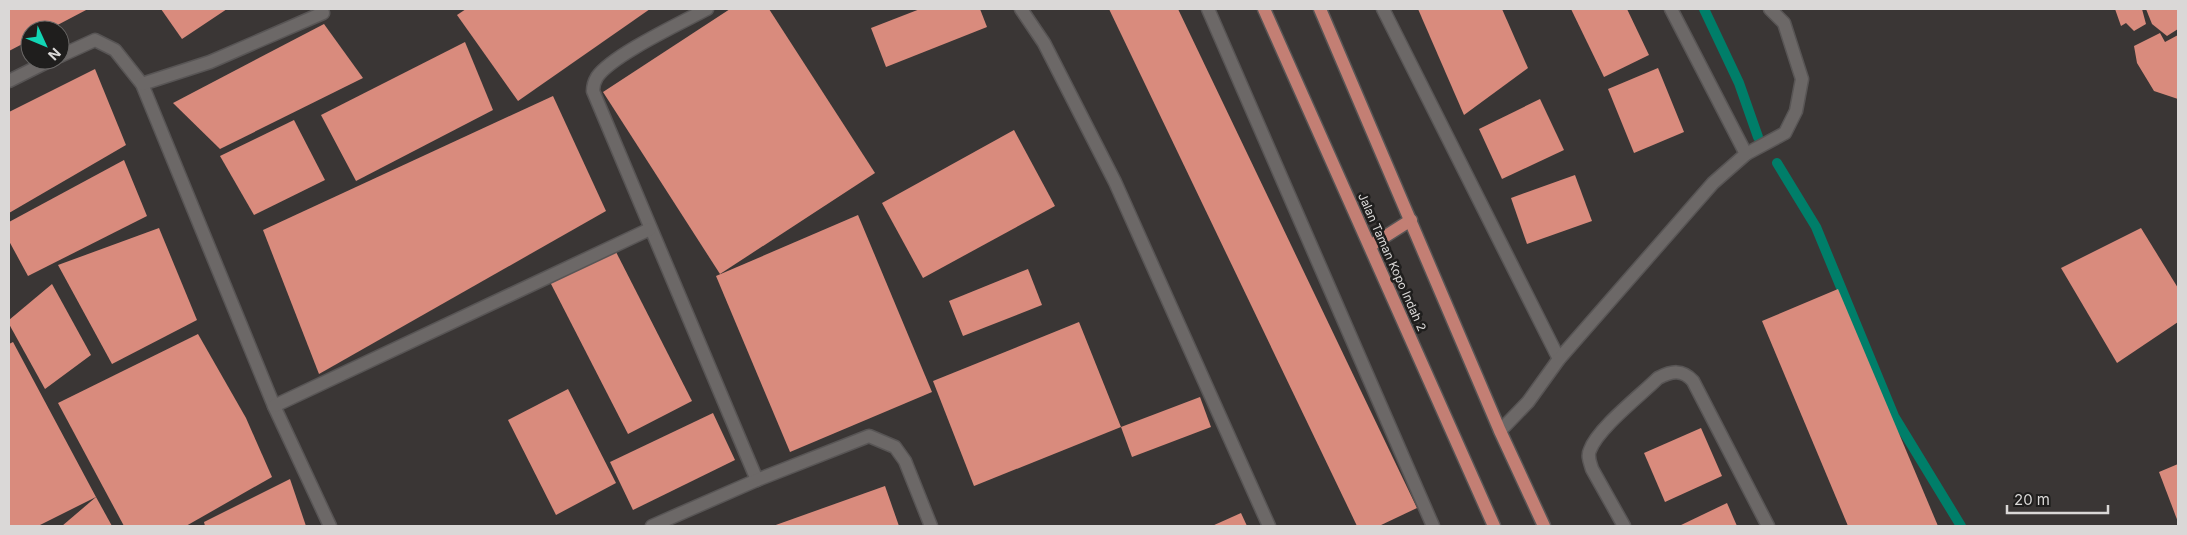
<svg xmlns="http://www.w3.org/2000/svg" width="2187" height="535" font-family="Inter,sans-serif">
<rect width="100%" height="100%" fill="#3a3635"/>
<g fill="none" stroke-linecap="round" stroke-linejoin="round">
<g stroke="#007e69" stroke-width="10">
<polyline points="1704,9 1739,83 1758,137"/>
<polyline points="1777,163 1816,227 1894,416 1961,526"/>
</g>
</g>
<g fill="#d98b7d">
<polygon points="9,9 88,9 48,30 30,30 30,40 9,51"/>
<polygon points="161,9 227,9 182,39"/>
<polygon points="466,9 650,9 518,101 457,15"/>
<polygon points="730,9 769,9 875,173 720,274 603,92"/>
<polygon points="920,9 980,9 987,27 886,67 871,28"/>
<polygon points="1109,9 1178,9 1417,508 1379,526 1357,526"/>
<polygon points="1418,9 1502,9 1528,68 1464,115"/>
<polygon points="1571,9 1627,9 1649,55 1604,77"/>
<polygon points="2115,9 2142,9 2146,24 2134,31 2126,23 2121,26"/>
<polygon points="2146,9 2178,9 2178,29 2167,36 2152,24"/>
<polygon points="324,24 363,78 220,149 173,103"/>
<polygon points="2160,33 2165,42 2178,35 2178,99 2154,91 2137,63 2134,46"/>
<polygon points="465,42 493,110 356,181 321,115"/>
<polygon points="1658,68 1684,132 1634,153 1608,89"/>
<polygon points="95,69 126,145 9,213 9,112"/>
<polygon points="553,96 606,211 319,374 263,230"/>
<polygon points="1540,99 1564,150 1502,179 1479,129"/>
<polygon points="294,120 325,180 254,215 220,156"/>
<polygon points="1014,130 1055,206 923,278 882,203"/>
<polygon points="124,160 147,216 28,276 9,241 9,222"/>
<polygon points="1575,175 1592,221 1527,244 1511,198"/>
<polygon points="858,215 932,392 790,452 716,276"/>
<polygon points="159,228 197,320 112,364 58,265"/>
<polygon points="2141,228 2178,288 2178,322 2117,363 2061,268"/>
<polygon points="614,248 692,401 628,434 550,282"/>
<polygon points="1028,269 1042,305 963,336 949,301"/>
<polygon points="52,284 91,355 45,389 9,324 9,320"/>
<polygon points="1838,289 1938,526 1848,526 1762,321"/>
<polygon points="1079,322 1121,427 974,486 933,381"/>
<polygon points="198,334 246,418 272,477 186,526 124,526 58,403"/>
<polygon points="13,342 96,497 38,526 9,526 9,344"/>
<polygon points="568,389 616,483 556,515 508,420"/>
<polygon points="1200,397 1211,427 1132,457 1121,427"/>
<polygon points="713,413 735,460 633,510 610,462"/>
<polygon points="1701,428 1722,476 1665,502 1644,453"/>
<polygon points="2178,464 2178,522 2159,472"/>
<polygon points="290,479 306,526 205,526 204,522"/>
<polygon points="885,486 899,526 773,526"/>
<polygon points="96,497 112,526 62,526"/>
<polygon points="1727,503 1737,526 1679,526"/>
<polygon points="1241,513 1247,526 1212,526"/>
</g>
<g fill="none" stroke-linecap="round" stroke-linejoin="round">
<defs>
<g id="minor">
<path d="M707,9C681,23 612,55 597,77C594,82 593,86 593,91L757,480"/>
<polyline points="1021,9 1044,43 1115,182 1269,526"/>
<polyline points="1208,9 1433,526"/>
<polyline points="1383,9 1559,359"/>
<polyline points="60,56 95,40 115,50 142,84 274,406 330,526"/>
<polyline points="9,81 51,60"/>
<polyline points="142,84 210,62 323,13"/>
<polyline points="1746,154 1785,133 1796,111 1802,79 1784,23 1770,9"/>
<polyline points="274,406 650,229"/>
<polyline points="1500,431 1528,402 1559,359 1713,183 1746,154 1671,9"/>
<polyline points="652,526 757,480 869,436 895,447 905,461 931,526"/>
<path d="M1624,526L1592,469C1590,462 1587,456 1590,450C1598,428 1641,395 1658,378C1672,371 1682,369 1693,381L1768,526"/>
</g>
<g id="major">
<polyline points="1264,9 1494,526"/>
<polyline points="1320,9 1500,431 1544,526"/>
<polyline points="1370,246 1411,220"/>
</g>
</defs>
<use href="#minor" stroke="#585555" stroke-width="15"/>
<use href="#major" stroke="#585555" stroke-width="15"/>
<use href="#minor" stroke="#6c6867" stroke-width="12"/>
<use href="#major" stroke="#c37f74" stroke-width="12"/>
</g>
<g text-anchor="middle" stroke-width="5" stroke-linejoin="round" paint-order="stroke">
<g font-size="12" fill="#dad8d7" stroke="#1f1e1d">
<text transform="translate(1392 262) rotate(66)" y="4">Jalan Taman Kopo Indah 2</text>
</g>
</g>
<rect width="2187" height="535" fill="none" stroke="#dad8d7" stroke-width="20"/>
<g transform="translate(45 45) rotate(134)"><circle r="24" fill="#1f1e1d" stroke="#6a6867"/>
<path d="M0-4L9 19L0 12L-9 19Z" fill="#12d5b4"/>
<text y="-8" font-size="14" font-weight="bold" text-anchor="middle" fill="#dad8d7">N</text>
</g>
<path d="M2007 505v8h101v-8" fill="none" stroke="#dad8d7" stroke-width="2.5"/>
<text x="2014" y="505" font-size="15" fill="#dad8d7" stroke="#1f1e1d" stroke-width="4" paint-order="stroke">20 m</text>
</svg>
